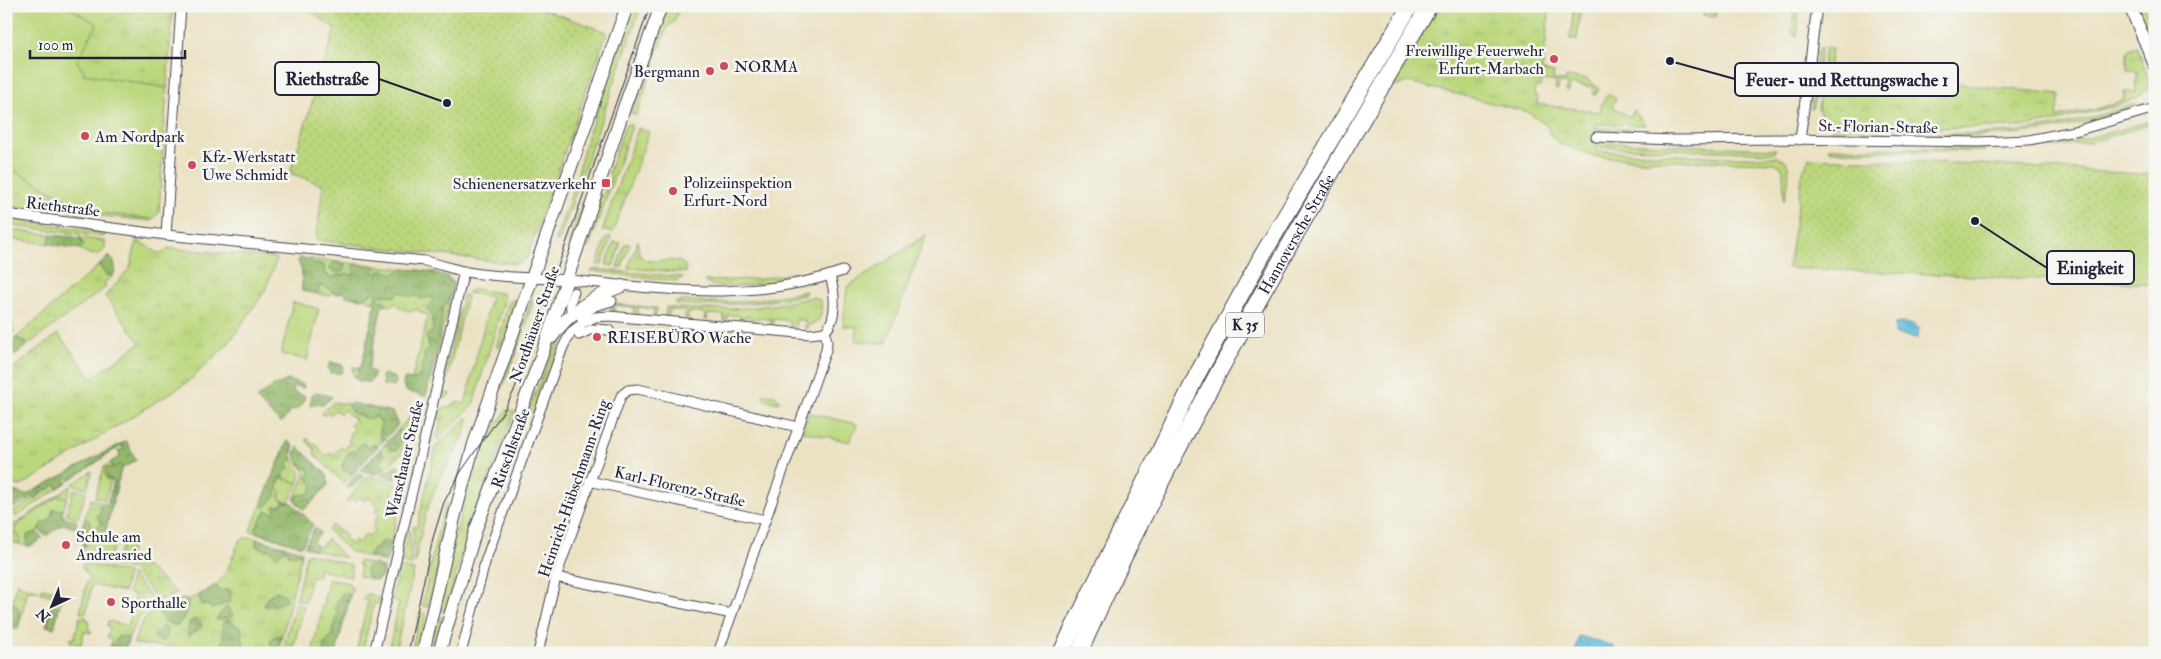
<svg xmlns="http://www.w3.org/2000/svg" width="2161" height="659" font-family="'IM FELL Double Pica',serif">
<defs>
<pattern id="grass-tufts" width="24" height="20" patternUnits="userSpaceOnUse" patternTransform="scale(1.25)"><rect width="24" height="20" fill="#bbd77c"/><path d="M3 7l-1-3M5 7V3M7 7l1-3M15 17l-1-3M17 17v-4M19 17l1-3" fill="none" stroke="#a0b86c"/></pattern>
<pattern id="forest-crowns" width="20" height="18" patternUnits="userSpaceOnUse" patternTransform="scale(1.25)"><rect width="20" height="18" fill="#94b86c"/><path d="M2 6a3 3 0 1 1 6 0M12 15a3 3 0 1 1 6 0" fill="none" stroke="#78955a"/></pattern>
<pattern id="garden-dots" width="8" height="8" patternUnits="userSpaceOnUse" patternTransform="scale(1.25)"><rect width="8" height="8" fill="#bbd77c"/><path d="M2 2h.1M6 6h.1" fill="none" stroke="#a0b86c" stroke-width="1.8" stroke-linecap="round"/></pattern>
<pattern id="water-ripples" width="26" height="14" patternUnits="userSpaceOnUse" patternTransform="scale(1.25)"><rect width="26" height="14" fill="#5cbada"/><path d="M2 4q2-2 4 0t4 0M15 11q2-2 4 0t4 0" fill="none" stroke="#4c97b2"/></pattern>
</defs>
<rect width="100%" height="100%" fill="#f6f6f2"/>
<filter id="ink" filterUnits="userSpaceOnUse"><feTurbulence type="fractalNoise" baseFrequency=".02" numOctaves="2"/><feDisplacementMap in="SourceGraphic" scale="10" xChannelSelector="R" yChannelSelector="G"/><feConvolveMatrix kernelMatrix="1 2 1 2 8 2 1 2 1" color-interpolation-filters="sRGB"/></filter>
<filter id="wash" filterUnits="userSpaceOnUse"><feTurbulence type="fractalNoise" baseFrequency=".0096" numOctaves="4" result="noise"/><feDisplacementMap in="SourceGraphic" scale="20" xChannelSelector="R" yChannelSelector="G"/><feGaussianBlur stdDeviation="1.12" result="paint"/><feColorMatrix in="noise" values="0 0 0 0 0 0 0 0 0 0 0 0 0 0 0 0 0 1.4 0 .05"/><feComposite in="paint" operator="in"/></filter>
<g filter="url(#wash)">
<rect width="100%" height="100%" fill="#ebe2c3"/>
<g fill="url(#grass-tufts)" stroke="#6e7c5c">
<polygon points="72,6 173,6 167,88 84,74 77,61 97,24 70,8"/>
<polygon points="634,6 641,6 559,241 555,240 575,185 585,144"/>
<polygon points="668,6 680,6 674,22 668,26 660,48 657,45 657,37"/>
<path d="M1438,6H1550L1542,71L1554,73L1553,80L1565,81L1566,77L1586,79L1599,88L1595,95L1593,94V87L1570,84L1569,91H1566L1567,84L1559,83L1558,90L1555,89L1556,82L1542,80L1541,87H1535L1534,95L1538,96L1537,104L1600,112L1602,103L1608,94L1616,99L1612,106L1629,117L1634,110L1645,125L1595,124V128L1633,129L1636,133L1595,132V142L1776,149L1775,153L1595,147V151L1724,157H1777L1786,161C1792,173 1787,188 1784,201L1783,168L1775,163L1637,160L1594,156L1559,143L1551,136L1547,126L1528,112L1408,82L1397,86L1392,83Z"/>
<polygon points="1574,6 1581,6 1577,39 1570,39"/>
<polygon points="1795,6 1800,6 1797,36 1791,31"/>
<polygon points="2136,6 2144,6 2155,34 2155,47 2152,46"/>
<polygon points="2137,46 2150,83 2146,91 2138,97 2123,104 2057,121 2021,127 1903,128 1835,125 1823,119 1818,109 1825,47 1832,48 1829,71 2060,94 2057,117 2097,109 2123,100 2124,92 2136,92 2137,72 2127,71 2127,52 2130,48"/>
<polygon points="1821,47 1814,107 1811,109 1817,52"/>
<path d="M655,62L636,116L630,112C633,104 637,98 642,91C647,81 647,69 655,62Z"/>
<path d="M2135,104L2138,106C2060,135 2002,137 1921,136C1890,136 1859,137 1829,131L1831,129C1845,129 1858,131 1872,132C1913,133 1954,135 1994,133C2043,131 2089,120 2135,104Z"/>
<polygon points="2151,121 2149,125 2091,142 2035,149 2035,145 2089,138"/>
<polygon points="628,124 632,126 610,189 606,187 611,175 608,174 625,126"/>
<polygon points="638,128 649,132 613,232 602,231"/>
<polygon points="1828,148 1985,148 1985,151 1831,151"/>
<polygon points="6,166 75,204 73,210 153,219 151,221 71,213 71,209 64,208 63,212 6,206"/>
<polygon points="588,188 590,189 571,246 568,244"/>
<polygon points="605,190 609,191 590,244 588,248 581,249 600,195 603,196"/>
<polygon points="6,219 104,232 105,235 103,237 6,225"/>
<polygon points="6,229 51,235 48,244 6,238"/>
<polygon points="606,237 611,237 602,265 597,265"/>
<path d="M81,238L105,241V249C97,258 89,255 80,249L83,246Z"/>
<polygon points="137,240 158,253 163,253 168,248 277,258 265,291 228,344 188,382 21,486 6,483 6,374 58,334 92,378 140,343 105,296 130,268"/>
<path d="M638,240C635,277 670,251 685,265L686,273L628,268Z"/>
<polygon points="614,242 621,243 613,266 606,265"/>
<polygon points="625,244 630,244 622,267 617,267"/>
<path d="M301,258L435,272L451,280L453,286L426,396L406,391L403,385L404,379L412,380L428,315L421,313L418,309C410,313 400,310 395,303L391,306L382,304L368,370L374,372L372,379L369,382L357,380L353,374V367L361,368L376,302L369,301L366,297L362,299L346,296L342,292L338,294L332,293L330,296L302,291V271L298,260Z"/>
<polygon points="99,265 106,275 113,276 104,283 106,287 26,346 26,342 16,338"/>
<polygon points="594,269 684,277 677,281 591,271"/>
<path d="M799,272L802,274C784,281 719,294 704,281L760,279Z"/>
<polygon points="474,289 502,293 505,298 473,405 437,440 441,419 434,417 437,410 449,407 457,402 465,404 491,297 467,293"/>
<path d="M806,291L804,295C761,304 720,307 675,304L676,302C693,299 712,303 730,302C756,301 781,296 806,291Z"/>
<polygon points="463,295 467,296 444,392 451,394 445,399 442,398 440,394"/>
<path d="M813,297L821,301C823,312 821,324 808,325V329H805V320H796L795,328L790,327V321L774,319L773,326H770L771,319L755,318L754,324H751V317H744L743,323H740V316L728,315L727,322H724V315L708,314L707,320H704L705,313L689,312L688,319L685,318V311L669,310L668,317H665L666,307C717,312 764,309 813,297Z"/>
<path d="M532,298V304C526,323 509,382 497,395Z"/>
<polygon points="515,299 513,313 502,345 498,348 496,347 509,302"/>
<polygon points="612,304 657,308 656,316 653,316 654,309 638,307 638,314 634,314 634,307 615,305 614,312 611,312"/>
<polygon points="6,305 14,332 6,339"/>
<polygon points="560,335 563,336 535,413 528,410"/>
<path d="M333,402L349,404L348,405C353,416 360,415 370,420L376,416L383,422L379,436L384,440L377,447L376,445L368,448L365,444L355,452L350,451L344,464L346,472L349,471L352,475L344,483L314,454L315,450L306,440L307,438L315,445L316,444L326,456L330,453L333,455L341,447L344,450L350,443L348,440L351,436L349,434L354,429L350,425L355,420L344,410L340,414L335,410L330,415L328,412L324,416L321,414Z"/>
<path d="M507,410L515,412C487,477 465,543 445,611L439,609L455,536L477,452Z"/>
<polygon points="410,417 401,454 381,473 374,474 361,470"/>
<path d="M468,417C469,435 441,472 434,491C424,514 420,539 415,563L413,527H417L436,446Z"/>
<polygon points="288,440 294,446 291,454 301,475 298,483 281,478 282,492 279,499 292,503 313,524 302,546 250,531"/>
<polygon points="126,441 136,460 121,469 104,537 102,540 88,535 83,551 81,551 86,532 81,530 91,499 107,505 114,480 111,480 105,500 95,497 104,467 121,456 116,449 16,517 13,513 40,494 39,492 6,514 6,493 9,490 26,495"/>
<path d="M298,447L327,475L328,485L304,510L294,499L305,474C302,464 290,457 298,447Z"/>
<polygon points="92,471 87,489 72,484"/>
<polygon points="369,476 395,483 392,496 399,508 386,562 350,552 328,530 332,525 346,535 344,537 351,544 355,540 358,543 366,534 369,536 375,530 372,527 376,523 374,521 379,515 375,512 379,507 368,497 364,501 360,497 355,502 352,499 348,503 346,501 365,479"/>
<polygon points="71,486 67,498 58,496 16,526 16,532 20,537 19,544 13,543 15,534 6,533 6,530"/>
<polygon points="446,503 451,505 428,607 422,606 436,539"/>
<polygon points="315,527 321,533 313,542 319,548 327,539 345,558 305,547"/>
<polygon points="408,531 410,531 412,565 400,562"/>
<path d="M249,537L301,551L302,553L278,653H233L134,644C145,593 183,610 214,587C227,577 233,555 240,540Z"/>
<polygon points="123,544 131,547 129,562 147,567 178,594 158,600 133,570 108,564 119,554"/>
<polygon points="308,553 351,565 351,577 341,575 341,572 339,572 338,574 319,570 317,577 311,576 305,602 296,600 306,555"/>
<polygon points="359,561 385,568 382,576 377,580 359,576 361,566 358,565"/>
<polygon points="83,563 128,573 124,592 92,585 86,613 80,613 87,582 91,579 82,568"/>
<polygon points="399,567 414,570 395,653 388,653 399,603 391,600"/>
<path d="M132,574L155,602C138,615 129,631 125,653H109L112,639L107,637L110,627L107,626L108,621L128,626L135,595L128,593Z"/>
<polygon points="329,578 349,583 352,589 336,653 312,653"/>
<polygon points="17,582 22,586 38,590 38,592 28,590 18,630 6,627 6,618 9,618"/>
<polygon points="42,588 63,593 54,628 46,626 53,596 41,593"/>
<polygon points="367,594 377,597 381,604 374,603 362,653 356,653 368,601 362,599"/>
<polygon points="295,604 304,606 292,653 282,653"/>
<polygon points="420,612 426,614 417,653 411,653"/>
<polygon points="437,616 443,618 433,653 429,653"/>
<polygon points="80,617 86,617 86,619 89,620 88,630 91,630 91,633 84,632 81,645 70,642 71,638 74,639"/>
</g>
<g fill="url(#forest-crowns)" stroke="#5b6d54">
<polygon points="51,235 81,238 83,246 80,249 48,244"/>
<path d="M109,256C115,262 117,268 113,276L106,275L99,265Z"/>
<path d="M301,258L311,260L314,264H322L325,267L323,272L331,278L339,274L342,276L347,273L352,275L355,271L354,270L355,264L373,265L376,268L372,272L377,273L382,270L394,274C401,265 437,272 448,277L450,282H453C453,297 443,305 442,313C441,321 441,329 438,337L440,341L426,396L406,391L403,385L405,379C414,381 418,379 422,370L421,365L425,359L424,354L429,346L426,336L433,331L431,314L427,307L433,301L431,297L422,299L415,296L411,297L400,292L393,297L389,295L382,296L373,292L362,299L346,296L342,292L338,294L321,285L317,294L302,291V271L298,260Z"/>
<path d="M335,262L345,264L344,271C339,273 333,272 328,268Z"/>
<path d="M377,295L381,301L384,300L387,303L386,305H382L368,370L373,372L374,375L371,381C366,383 357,382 355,377L359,373L357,368H361L376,303L372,302Z"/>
<polygon points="16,338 26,342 26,346 6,362 6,346"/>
<polygon points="331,362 342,365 343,371 341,373 330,373 328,367"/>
<polygon points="384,374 395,378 396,383 393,387 383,385 382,375"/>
<path d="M288,380L303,384L304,388L294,386L293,392L305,396C302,407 297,411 288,411V415L281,423L256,399L273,386Z"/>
<polygon points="317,392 332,397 323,405 317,404 310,406 312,395"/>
<path d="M352,403L392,412L398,425L384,440H381L379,429L382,422L378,420L376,416L370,420L362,415C355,416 349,412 348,405Z"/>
<polygon points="399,429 402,436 397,450 390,450 385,444"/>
<polygon points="288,440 294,446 291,450 292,460 288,464 288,469 284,472 284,478 277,480 279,489 276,491 277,495 265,508 263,507 263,500"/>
<polygon points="126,441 136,460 121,469 104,537 102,540 94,537 96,532 95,529 101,523 97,516 101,511 99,506 103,503 107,505 115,481 107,479 105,473 106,468 113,467 111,462 120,456 118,451 124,450 124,447 120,446 115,449 81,473 79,472 70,479 66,476 64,480 65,483 58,488 53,484 51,489 45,490 36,499 33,499 40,494 39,492 28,500 25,498 14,506 9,503 8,499 6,500 6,493 9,490 26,495"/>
<polygon points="363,443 368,447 374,444 377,447 352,475 349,471 343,470 342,465 348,453 355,451 358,447"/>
<path d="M298,447L327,475L328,485L304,510L295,500L298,495L309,494L313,485L306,476L310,473L309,469L302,467C297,460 292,455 298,447Z"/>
<polygon points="380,450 383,454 383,458 379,464 384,467 384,471 377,474 361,470"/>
<polygon points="396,465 399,466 396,480 381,476"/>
<polygon points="358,473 364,476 354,486 347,488 346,486"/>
<polygon points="283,502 292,503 313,524 302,546 258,533 255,529 266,511 272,512 275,515 275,506 281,506"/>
<polygon points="55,508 63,510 62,516 77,521 75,528 63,524 46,536 39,530 41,524 51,517"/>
<path d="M85,518L90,521V527C85,535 90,546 81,551L86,532L81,530Z"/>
<polygon points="315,527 321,533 313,542 316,546 315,550 305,547"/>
<polygon points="37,532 43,538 31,546 27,546 27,535"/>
<polygon points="256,539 301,551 301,557 299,554 289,555 286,549 276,556 269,549 266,551 256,546"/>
<polygon points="385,540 390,544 386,562 368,557 374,548 378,549 379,544"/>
<circle cx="374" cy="572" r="8"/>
<polygon points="216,585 219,591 229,589 231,592 230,602 227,603 212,609 207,605 202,605 199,597 200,594"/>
<polygon points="276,591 285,595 286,602 265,607 264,603 269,596"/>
<polygon points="343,593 349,595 336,653 320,653 325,650 323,647 333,632 332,628 336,624 335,618 339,614 335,609 337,604 336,602"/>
<path d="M186,598L189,602C186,611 185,618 178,625H172L164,621L162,614L159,613L156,609Z"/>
<path d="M13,603C22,607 20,618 17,626L13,627L6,625V618H9Z"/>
<polygon points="57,606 59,607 54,628 47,626 52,608"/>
<polygon points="226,607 229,608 233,616 218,620 216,619"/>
<polygon points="195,619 201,623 202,627 188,636 189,622"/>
<polygon points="230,620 232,623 242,628 241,638 244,642 241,652 222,652 223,622"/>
<path d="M162,626L169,629C167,634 168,641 160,642L158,639L156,640L154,635L159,632Z"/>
<polygon points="281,635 278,652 272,650 270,642 273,637"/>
<polygon points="124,636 128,638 124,653 110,653 112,646 118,637"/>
</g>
<g fill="#bbd77c" stroke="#6e7c5c">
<polygon points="6,6 72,6 71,9 97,24 77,61 84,74 167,88 159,212 153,219 73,210 75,204 6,166"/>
<polygon points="926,235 886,343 856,341 857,327 843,326 847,287"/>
<polygon points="293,302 319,309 307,360 281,354"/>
<polygon points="765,394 775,395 780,401 778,403 765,400 762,397"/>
<polygon points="809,413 857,424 850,442 802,431"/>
<polygon points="281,478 298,483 289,502 279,499 281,492 277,487"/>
<polygon points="74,489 86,492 78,518 66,514"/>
<polygon points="58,496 67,498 63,510 53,509 51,517 48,521 41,524 37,532 27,535 27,546 19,544 20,537 16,532 16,526"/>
<path d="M88,532L95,534L94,537L116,543L110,555C101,561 90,562 81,556V551L87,544Z"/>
</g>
<g fill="url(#garden-dots)" stroke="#6e7c5c">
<polygon points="304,6 534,6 607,32 527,258 517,263 509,263 316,240 323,185 290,173 335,29"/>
<polygon points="1705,6 1717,6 1715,17 1703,15"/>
<polygon points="1809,158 1982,164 2155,175 2155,284 1788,268 1803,171"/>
</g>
<g fill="url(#water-ripples)" stroke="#3f6e8a">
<polygon points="1900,323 1913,324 1919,328 1918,338 1895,334 1895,324"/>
<polygon points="1579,636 1614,646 1613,653 1575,653"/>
</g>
</g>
<g filter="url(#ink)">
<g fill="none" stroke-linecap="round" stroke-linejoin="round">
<defs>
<g id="street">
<polyline points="1596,137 1673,140 1787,139 1979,142 2029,140 2079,130 2155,108"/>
<polyline points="1800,140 1817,6"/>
<path d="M6,214L166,235L425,261C438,264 450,268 462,271C500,279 541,277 580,281C671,290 754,302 843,271"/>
<polyline points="166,235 181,6"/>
<polyline points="571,310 570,303 574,292"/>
<polyline points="580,316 595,306 612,301"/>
<path d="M825,332C838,318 835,292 830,276"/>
<polyline points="579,335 592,329 609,330"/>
<polyline points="589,481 765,520"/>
<polyline points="556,577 732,614"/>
<polyline points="374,653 464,271"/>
<polyline points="461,653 486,559 563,347 571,332 583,323 595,317 609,316 810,334 825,332"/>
<polyline points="538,653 556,577 621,396 628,390 638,389 798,427"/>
<polyline points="718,653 826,350 827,342 825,332"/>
</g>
<g id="secondary">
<polyline points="2130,6 2155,65"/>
<path d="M552,337C569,312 594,296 622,286"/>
<polyline points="423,653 455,514 474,444 627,6"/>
<polyline points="439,653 476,529 541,357 625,105 661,6"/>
</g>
<g id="highway">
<polyline points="1061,653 1198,373 1263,254 1410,6"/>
<path id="s1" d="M1079,653C1179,429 1304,217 1429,6"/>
</g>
</defs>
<use href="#street" stroke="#403f4f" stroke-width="11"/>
<use href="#secondary" stroke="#403f4f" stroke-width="14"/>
<use href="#highway" stroke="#403f4f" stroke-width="18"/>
<use href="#street" stroke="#fff" stroke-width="9"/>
<use href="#secondary" stroke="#fff" stroke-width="12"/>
<use href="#highway" stroke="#fff" stroke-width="16"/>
<polyline stroke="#22223b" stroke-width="1" points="408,653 433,538 444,502 460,473 503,412 514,391 650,6"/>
</g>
</g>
<g fill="#d1495b" stroke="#f6f6f2" stroke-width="2">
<circle cx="1554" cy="59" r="5"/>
<circle cx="724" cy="66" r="5"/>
<circle cx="710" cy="71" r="5"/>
<circle cx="85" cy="136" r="5"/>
<circle cx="192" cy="165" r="5"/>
<rect x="601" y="178" width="10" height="10" rx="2.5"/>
<circle cx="673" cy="191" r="5"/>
<circle cx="597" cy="337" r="5"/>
<circle cx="66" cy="545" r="5"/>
<circle cx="111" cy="602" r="5"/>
</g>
<g text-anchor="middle" stroke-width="5" stroke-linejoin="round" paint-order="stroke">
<rect fill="#f6f6f2" stroke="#626272" stroke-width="1" x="1226" y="312.5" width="38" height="25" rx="4"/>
<g font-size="15" font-weight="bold" fill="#22223b">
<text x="1245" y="330">K 35</text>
</g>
<g font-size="16" fill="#22223b" stroke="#f6f6f2" text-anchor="start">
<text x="1544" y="56" text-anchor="end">Freiwillige Feuerwehr<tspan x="1544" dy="18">Erfurt-Marbach</tspan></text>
<text x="734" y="72">NORMA</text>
<text x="700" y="77" text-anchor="end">Bergmann</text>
<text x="95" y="142">Am Nordpark</text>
<text x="202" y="162">Kfz-Werkstatt<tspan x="202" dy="18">Uwe Schmidt</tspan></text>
<text x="683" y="188">Polizeiinspektion<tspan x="683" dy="18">Erfurt-Nord</tspan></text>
<text x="596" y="189" text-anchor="end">Schienenersatzverkehr</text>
<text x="607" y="343">REISEBÜRO Wache</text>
<text x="76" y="542">Schule am<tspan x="76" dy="18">Andreasried</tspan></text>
<text x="121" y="608">Sporthalle</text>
</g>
<g font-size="16" fill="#22223b" stroke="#f6f6f2">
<text transform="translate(1878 126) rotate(1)" y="6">St.-Florian-Straße</text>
<text transform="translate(63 206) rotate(7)" y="6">Riethstraße</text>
<text dy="6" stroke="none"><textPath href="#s1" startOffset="472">Hannoversche Straße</textPath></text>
<text transform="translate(534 324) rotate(-71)" y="6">Nordhäuser Straße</text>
<text transform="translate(510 448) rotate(-70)" y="6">Ritschlstraße</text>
<text transform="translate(404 459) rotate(-77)" y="6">Warschauer Straße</text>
<text transform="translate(680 486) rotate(13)" y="6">Karl-Florenz-Straße</text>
<text transform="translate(573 488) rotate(-71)" y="6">Heinrich-Hübschmann-Ring</text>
</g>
</g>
<path fill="none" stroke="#22223b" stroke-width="2" d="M447 103L379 79M1670 61L1735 79M1975 221L2047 268"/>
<g fill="#22223b" stroke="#f6f6f2" stroke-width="2">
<circle cx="447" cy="103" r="5"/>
<circle cx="1670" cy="61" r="5"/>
<circle cx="1975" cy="221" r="5"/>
</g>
<g fill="#f6f6f2" stroke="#22223b" stroke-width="2">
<rect x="275" y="62" width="104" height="33" rx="5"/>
<rect x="1735" y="63" width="223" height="33" rx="5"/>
<rect x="2047" y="251" width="87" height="33" rx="5"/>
</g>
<g font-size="18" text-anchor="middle" font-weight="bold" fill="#22223b">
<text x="327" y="85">Riethstraße</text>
<text x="1847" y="86">Feuer- und Rettungswache 1</text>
<text x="2090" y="274">Einigkeit</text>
</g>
<rect width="2161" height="659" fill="none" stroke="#f6f6f2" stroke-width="25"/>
<g transform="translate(52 606) rotate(224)" stroke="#f6f6f2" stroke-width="4" paint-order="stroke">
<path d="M0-4L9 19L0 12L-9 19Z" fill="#22223b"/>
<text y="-8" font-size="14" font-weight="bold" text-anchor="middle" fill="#22223b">N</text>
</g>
<path d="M30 50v8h155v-8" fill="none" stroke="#22223b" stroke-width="2.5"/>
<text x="38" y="50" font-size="15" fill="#22223b" stroke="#f6f6f2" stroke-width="4" paint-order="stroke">100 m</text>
</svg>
